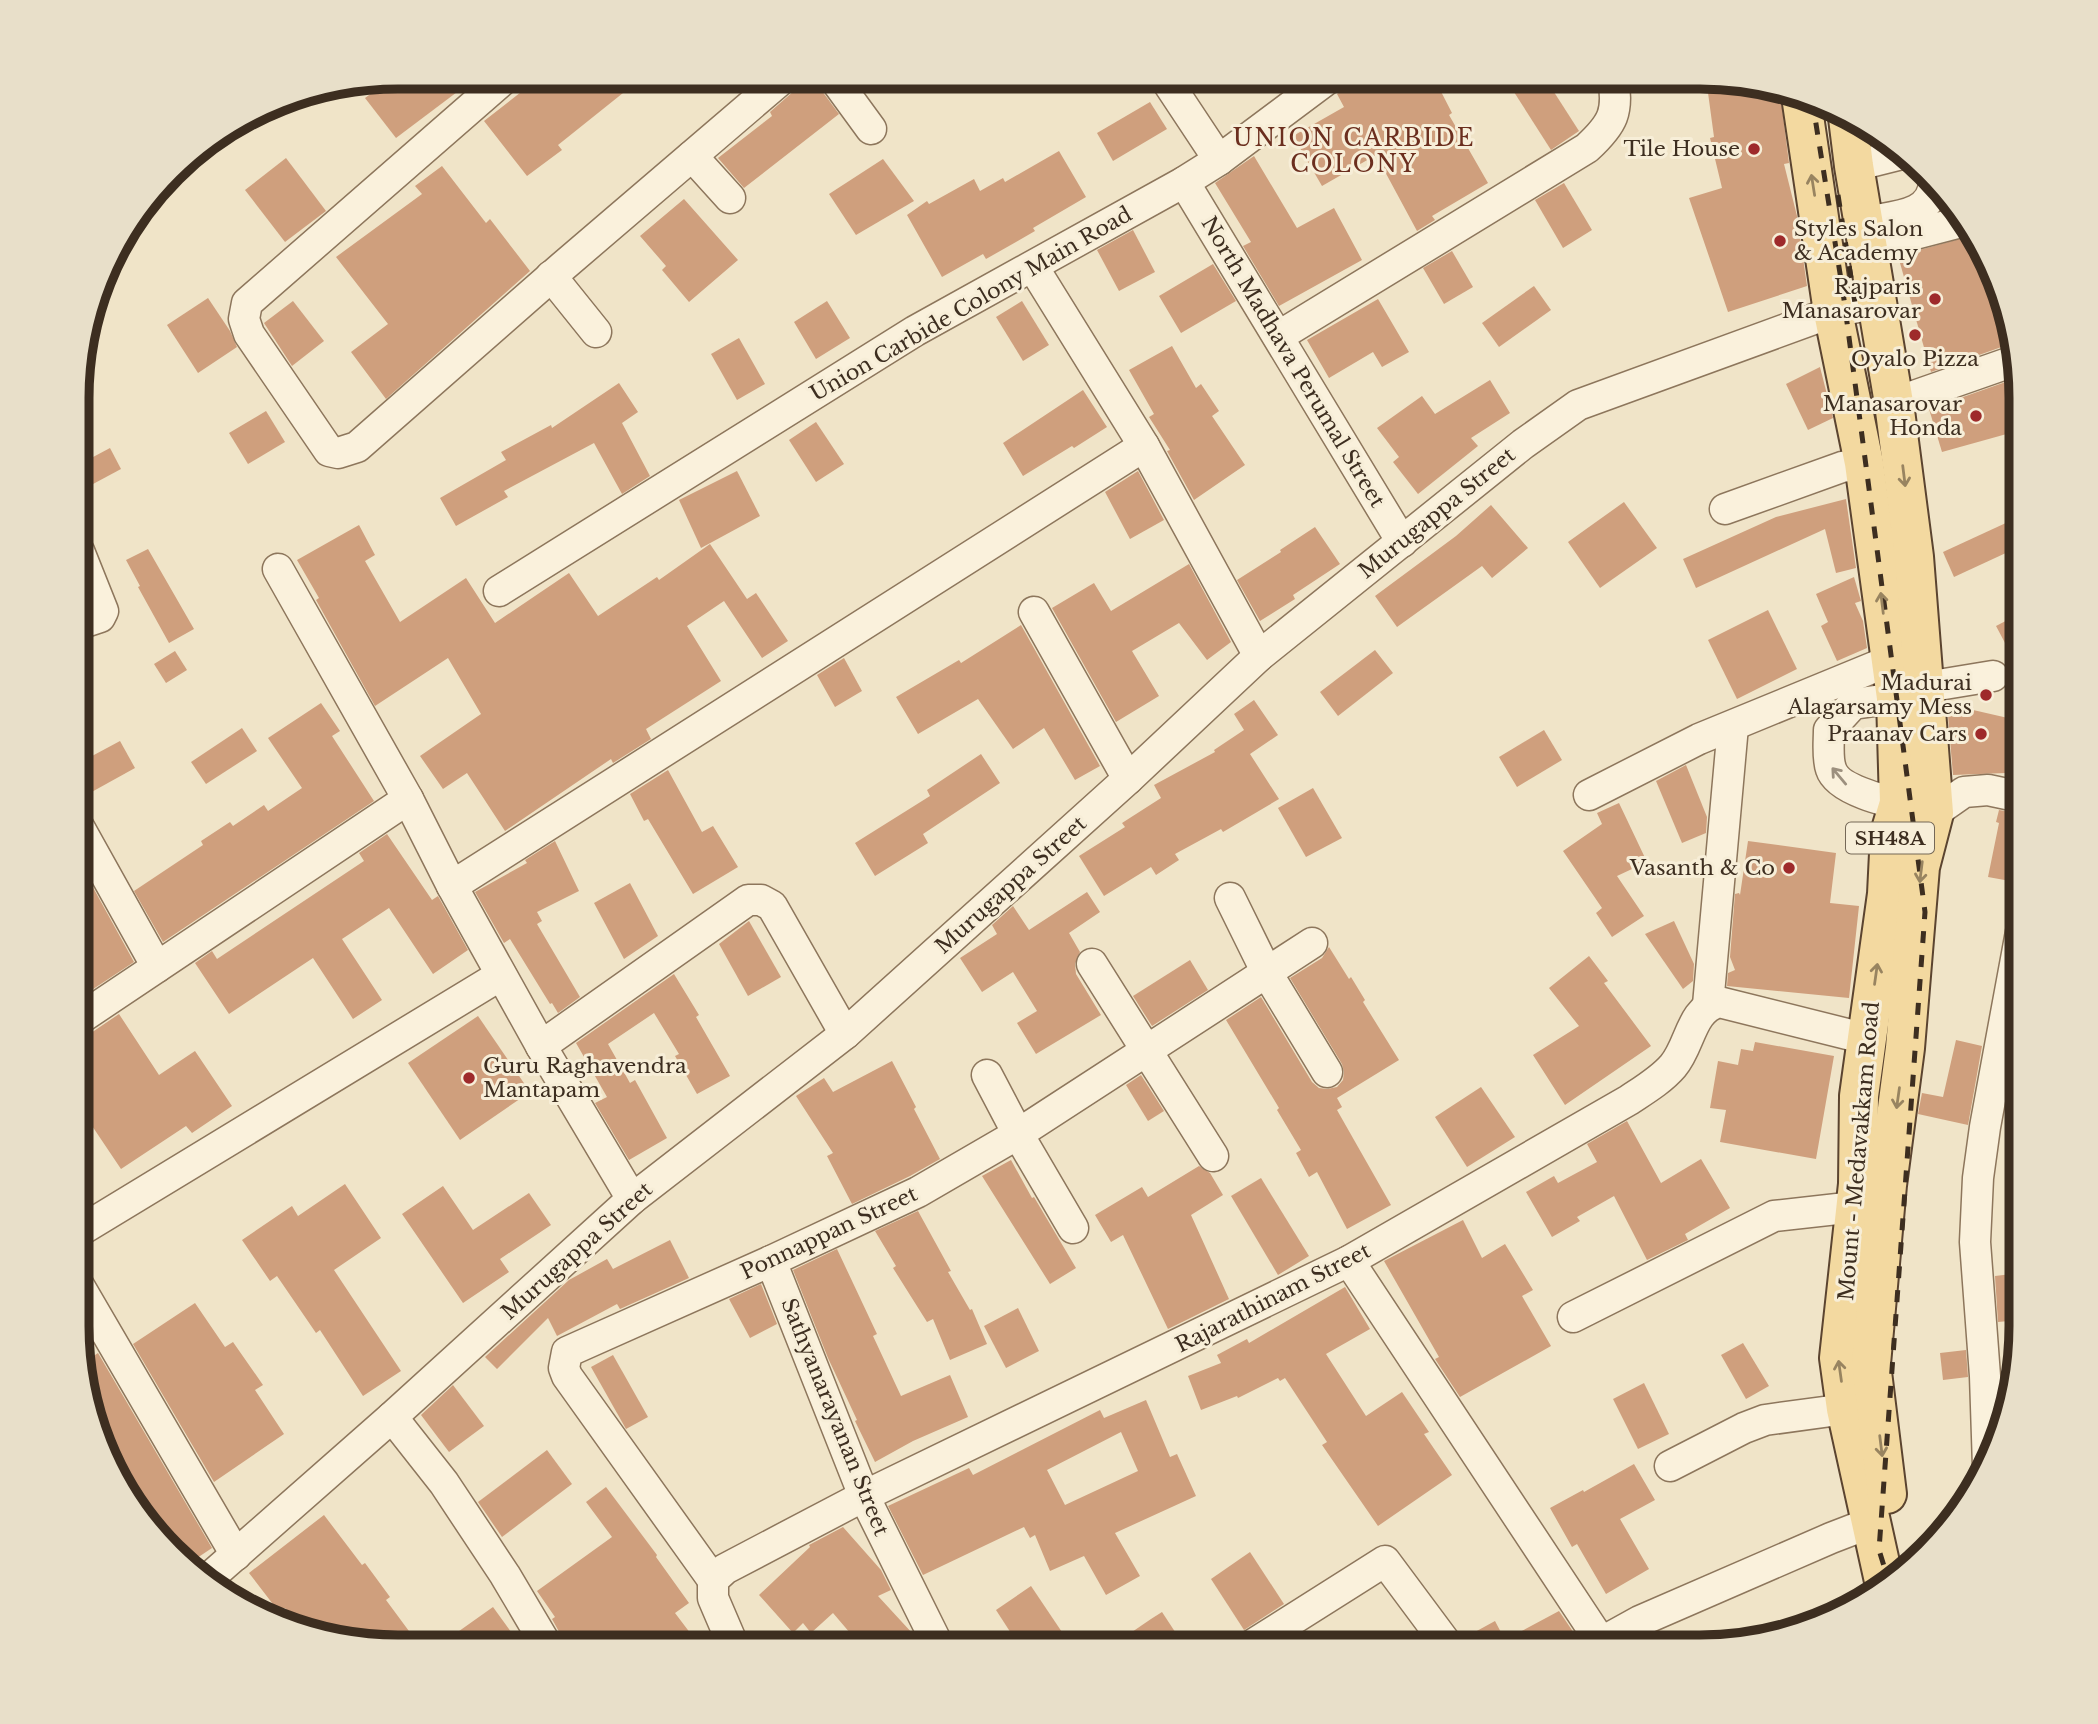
<svg xmlns="http://www.w3.org/2000/svg" width="2098" height="1724" font-family="'Libre Baskerville',serif">
<rect width="100%" height="100%" fill="#f0e4c8"/>
<g fill="#cf9f7d" fill-rule="evenodd">
<polygon points="398,77 477,77 396,138 365,98 392,78"/>
<polygon points="524,77 643,77 558,145 562,150 527,176 484,121 530,85"/>
<polygon points="806,77 816,77 819,87 839,114 744,188 718,158 772,116 770,112 795,90"/>
<polygon points="1368,77 1434,78 1452,113 1449,115 1488,183 1432,216 1435,220 1417,231 1376,155 1322,186 1293,136 1344,107 1337,94"/>
<polygon points="1505,78 1545,78 1579,131 1551,150"/>
<polygon points="1706,78 1720,78 1780,92 1789,163 1784,164 1797,216 1807,286 1728,312 1689,198 1722,188 1710,138 1714,137"/>
<polygon points="1150,102 1167,129 1113,161 1097,133"/>
<polygon points="1059,151 1086,197 1033,228 1035,231 1016,242 986,259 983,254 942,277 907,215 927,201 929,204 974,179 980,191 1003,178 1005,182"/>
<polygon points="1254,156 1297,228 1334,208 1362,260 1279,306 1243,246 1251,242 1215,183"/>
<polygon points="286,158 326,211 285,242 245,190"/>
<polygon points="883,159 914,201 856,235 829,194"/>
<polygon points="442,166 486,223 490,219 530,271 386,399 351,352 388,324 336,257 422,194 415,186"/>
<polygon points="1564,183 1592,230 1563,248 1535,200"/>
<polygon points="684,199 738,260 689,302 662,270 666,266 640,236"/>
<polygon points="1133,230 1155,272 1119,291 1097,250"/>
<polygon points="1970,236 1996,275 2010,344 1931,372 1898,256"/>
<polygon points="1452,251 1473,287 1444,304 1423,268"/>
<polygon points="1213,264 1236,301 1181,333 1159,296"/>
<polygon points="1534,286 1551,310 1499,347 1482,323"/>
<polygon points="208,298 230,331 237,347 198,373 167,325"/>
<polygon points="1378,299 1409,352 1382,367 1373,352 1329,378 1307,340"/>
<polygon points="293,301 324,341 292,366 264,323"/>
<polygon points="827,301 850,338 816,359 794,322"/>
<polygon points="1022,301 1049,345 1023,361 996,317"/>
<polygon points="739,338 765,384 737,400 711,354"/>
<polygon points="1172,346 1196,388 1201,384 1219,411 1212,416 1245,465 1194,500 1167,451 1170,450 1149,417 1154,414 1129,370"/>
<polygon points="1820,367 1833,418 1808,430 1786,384"/>
<polygon points="2017,378 2021,398 2021,430 1942,452 1929,409"/>
<polygon points="1490,380 1510,413 1471,438 1478,446 1418,494 1393,462 1399,457 1377,428 1422,396 1435,414"/>
<polygon points="619,383 638,412 622,423 650,476 622,494 594,443 504,491 508,497 456,526 440,498 506,460 501,452 551,425 552,428"/>
<polygon points="1083,390 1107,427 1074,448 1072,446 1023,476 1003,443"/>
<polygon points="266,411 285,442 248,464 229,433"/>
<polygon points="816,422 844,464 816,482 789,440"/>
<polygon points="110,448 121,469 80,491 80,464"/>
<polygon points="737,471 760,516 701,548 679,500"/>
<polygon points="1138,471 1164,520 1130,539 1105,492"/>
<polygon points="1846,499 1856,568 1836,573 1825,529 1696,588 1683,559 1776,517"/>
<polygon points="1624,502 1657,548 1600,588 1568,542"/>
<polygon points="1491,505 1528,548 1492,578 1482,566 1397,627 1375,596 1456,536"/>
<polygon points="2021,516 2021,546 1954,577 1943,552"/>
<polygon points="359,525 375,555 365,561 400,622 466,578 495,623 569,573 598,616 657,577 659,580 710,544 747,599 756,593 788,641 762,658 724,601 687,626 721,681 646,729 651,739 613,763 611,759 505,831 467,773 443,789 420,756 481,714 448,658 375,706 316,600 319,598 297,560"/>
<polygon points="1315,527 1340,564 1293,595 1295,599 1260,621 1237,580 1281,552 1280,550"/>
<polygon points="148,549 194,629 169,643 138,587 140,586 126,560"/>
<polygon points="1189,564 1231,642 1207,660 1179,623 1132,651 1159,696 1116,722 1052,608 1094,583 1111,611"/>
<polygon points="1854,577 1861,601 1855,603 1863,621 1867,648 1837,661 1821,626 1828,622 1816,594"/>
<polygon points="1768,610 1797,669 1737,699 1708,640"/>
<polygon points="2021,613 2021,673 1996,626"/>
<polygon points="1021,625 1100,766 1075,780 1044,728 1013,749 978,699 918,734 896,697 959,660 961,663"/>
<polygon points="1375,650 1393,673 1338,716 1320,692"/>
<polygon points="175,651 187,670 166,683 154,664"/>
<polygon points="844,658 862,691 835,707 817,675"/>
<polygon points="1254,700 1278,735 1250,754 1279,799 1223,832 1221,829 1175,854 1179,860 1156,875 1151,867 1104,896 1079,856 1125,827 1122,823 1161,798 1154,785 1215,752 1214,750 1244,730 1234,714"/>
<polygon points="321,703 340,731 332,736 374,801 163,942 134,891 203,845 201,841 230,822 233,826 264,805 268,811 302,788 268,738"/>
<polygon points="1947,704 2021,721 2021,743 2006,773 1953,775"/>
<polygon points="242,728 257,751 206,784 191,762"/>
<polygon points="1544,730 1562,760 1517,787 1499,757"/>
<polygon points="120,741 135,768 79,799 79,763"/>
<polygon points="981,754 1000,783 923,834 928,843 875,876 855,843 930,796 927,790"/>
<polygon points="1686,765 1707,817 1706,833 1682,843 1656,781"/>
<polygon points="668,770 702,832 713,826 738,867 693,894 648,819 644,821 630,794"/>
<polygon points="1313,788 1342,838 1306,857 1278,808"/>
<polygon points="1619,803 1647,862 1617,876 1644,916 1612,937 1596,913 1602,908 1563,851 1602,824 1597,813"/>
<polygon points="1999,810 2021,814 2021,883 1988,877 1999,823 1996,822"/>
<polygon points="387,834 432,900 438,896 468,950 433,974 389,908 342,939 382,1000 353,1019 313,958 229,1014 195,963 212,951 217,959 364,861 359,853"/>
<polygon points="555,841 579,891 537,912 542,921 537,924 580,997 558,1013 552,1003 550,1004 510,939 504,943 475,892 527,863 525,860"/>
<polygon points="1748,841 1836,853 1830,903 1859,906 1849,998 1727,986 1728,973 1735,970 1730,957 1735,894 1739,893 1740,895"/>
<polygon points="79,862 134,962 78,999 79,954"/>
<polygon points="630,883 658,936 624,959 594,903"/>
<polygon points="1087,892 1100,912 1069,933 1080,952 1075,964 1076,974 1101,1015 1036,1054 1017,1023 1037,1011 1013,972 982,992 960,958 997,934 992,925 1013,906 1029,930"/>
<polygon points="749,921 781,977 748,996 719,944"/>
<polygon points="1674,921 1694,964 1693,981 1683,989 1645,934"/>
<polygon points="1329,947 1349,979 1351,977 1365,1000 1363,1002 1399,1060 1337,1098 1342,1107 1337,1110 1391,1205 1347,1229 1317,1172 1309,1177 1296,1153 1301,1150 1277,1110 1279,1108 1226,1020 1261,997 1312,1082 1319,1088 1327,1089 1337,1087 1343,1080 1344,1072 1342,1064 1290,978 1322,958"/>
<polygon points="1589,956 1608,981 1604,983 1651,1046 1565,1105 1533,1055 1579,1026 1549,988"/>
<polygon points="1190,960 1208,990 1152,1026 1133,996"/>
<polygon points="674,974 699,1015 696,1017 730,1076 697,1094 675,1056 679,1054 654,1013 608,1044 630,1083 635,1080 667,1138 629,1160 595,1103 607,1097 576,1043"/>
<polygon points="119,1014 159,1075 195,1051 232,1106 192,1133 186,1126 121,1169 78,1105 78,1037 88,1035"/>
<polygon points="478,1016 530,1092 460,1140 408,1063"/>
<polygon points="1956,1040 1982,1046 1968,1125 1918,1114 1922,1093 1943,1097"/>
<polygon points="1755,1042 1834,1056 1816,1159 1720,1142 1726,1110 1710,1108 1718,1061 1738,1065 1741,1049 1753,1051"/>
<polygon points="892,1061 916,1107 914,1109 940,1159 910,1176 852,1204 827,1156 833,1153 796,1096 824,1078 833,1092"/>
<polygon points="1141,1075 1164,1111 1148,1121 1126,1085"/>
<polygon points="1481,1087 1515,1137 1467,1167 1435,1117"/>
<polygon points="1627,1121 1661,1183 1701,1159 1730,1208 1685,1234 1688,1240 1647,1260 1614,1196 1577,1217 1580,1221 1552,1237 1526,1192 1554,1176 1558,1183 1597,1162 1587,1144"/>
<polygon points="1011,1160 1032,1198 1034,1197 1076,1268 1050,1284 982,1176"/>
<polygon points="1199,1166 1210,1173 1223,1195 1191,1215 1229,1299 1168,1329 1123,1235 1111,1242 1095,1215 1142,1187 1148,1197"/>
<polygon points="1261,1178 1309,1256 1278,1275 1231,1196"/>
<polygon points="345,1184 381,1238 334,1270 401,1371 363,1396 320,1330 316,1333 277,1276 270,1281 242,1240 292,1206 298,1216"/>
<polygon points="443,1186 473,1230 529,1193 551,1225 500,1259 509,1272 463,1303 402,1214"/>
<polygon points="918,1211 951,1271 948,1272 970,1310 972,1309 987,1344 950,1360 933,1319 927,1322 893,1268 896,1266 875,1231"/>
<polygon points="1463,1220 1482,1258 1505,1244 1533,1290 1522,1296 1551,1346 1460,1397 1435,1359 1439,1357 1384,1261"/>
<polygon points="670,1240 689,1278 620,1309 617,1304 557,1336 548,1318 497,1369 485,1357 569,1280 607,1259 613,1269"/>
<polygon points="837,1249 877,1334 873,1336 901,1396 950,1375 968,1417 913,1441 875,1462 855,1421 857,1420 828,1358 793,1270"/>
<polygon points="2020,1273 2020,1320 1998,1322 1995,1276"/>
<polygon points="761,1284 777,1324 750,1338 729,1299"/>
<polygon points="1345,1287 1370,1329 1326,1354 1366,1416 1402,1392 1429,1432 1424,1434 1452,1475 1378,1526 1322,1445 1327,1442 1285,1378 1280,1381 1278,1378 1238,1398 1237,1396 1201,1410 1188,1376 1221,1363 1217,1355 1247,1339 1249,1343"/>
<polygon points="195,1303 225,1347 233,1342 263,1385 255,1390 284,1434 214,1482 133,1344"/>
<polygon points="1018,1308 1039,1351 1006,1368 984,1326"/>
<polygon points="1743,1343 1769,1386 1746,1399 1721,1355"/>
<polygon points="1966,1350 1968,1377 1943,1380 1940,1353"/>
<polygon points="98,1353 212,1548 188,1564 171,1553 110,1467 82,1364"/>
<polygon points="613,1355 648,1417 626,1429 591,1367"/>
<polygon points="1644,1383 1669,1434 1638,1449 1613,1399"/>
<polygon points="453,1385 484,1426 449,1452 421,1415"/>
<path d="M1146,1400L1170,1457L1177,1454L1196,1496L1115,1533L1140,1576L1106,1595L1084,1556L1050,1571L1035,1535L1030,1538L1024,1527L923,1575L888,1506L969,1468L973,1475L1100,1410L1104,1418ZM1121,1432L1138,1471L1065,1505L1047,1470Z"/>
<polygon points="547,1450 572,1484 502,1537 478,1502"/>
<polygon points="1634,1464 1655,1500 1620,1519 1649,1569 1606,1594 1577,1544 1572,1547 1550,1508 1583,1490 1584,1492"/>
<polygon points="606,1487 657,1555 656,1557 689,1603 675,1613 700,1646 564,1646 562,1637 552,1619 555,1617 537,1591 612,1537 586,1502"/>
<polygon points="324,1515 362,1565 365,1563 390,1597 386,1600 420,1646 378,1646 301,1628 285,1608 279,1612 249,1573"/>
<polygon points="843,1527 881,1570 891,1590 878,1596 913,1634 919,1647 862,1647 833,1613 811,1633 803,1623 793,1633 759,1595 810,1547 809,1545"/>
<polygon points="1250,1552 1284,1604 1244,1630 1211,1579"/>
<polygon points="1031,1586 1072,1647 1020,1647 996,1610"/>
<polygon points="493,1607 519,1643 523,1640 527,1646 438,1646"/>
<polygon points="1559,1611 1578,1639 1576,1647 1466,1647 1464,1638 1495,1621 1505,1640"/>
<polygon points="1162,1612 1185,1647 1110,1647 1151,1619"/>
</g>
<g fill="none" stroke-linecap="round" stroke-linejoin="round">
<defs>
<g id="minor">
<polyline points="506,77 247,303 244,319 249,334 329,451 338,453 357,447 561,268 784,77"/>
<polyline points="833,77 871,129"/>
<polyline points="1164,77 1219,160"/>
<polyline points="692,156 730,198"/>
<polyline points="1854,166 1902,154"/>
<polyline points="1184,182 1402,542"/>
<path d="M1865,222C1892,216 1933,217 1934,182"/>
<polyline points="1869,246 1961,222"/>
<polyline points="1033,267 1144,446 1259,656"/>
<polyline points="551,276 596,332"/>
<path d="M1279,336L1587,148C1613,124 1619,112 1613,78"/>
<polyline points="1894,403 2014,361"/>
<polyline points="1725,509 1842,467 1864,463"/>
<polyline points="278,569 408,799 452,886 541,1046 632,1199"/>
<polyline points="499,591 915,331 1184,182 1219,160 1330,77"/>
<polyline points="1034,612 1128,779"/>
<polyline points="79,624 100,617 103,611 79,551"/>
<polyline points="1926,687 1993,676"/>
<path d="M1896,698L1853,704L1829,730C1829,741 1827,758 1831,769C1839,795 1910,806 1934,813L1964,792L1988,790L2021,797"/>
<polyline points="1589,795 1699,739 1889,661"/>
<polyline points="79,827 157,967"/>
<polyline points="452,886 1144,446"/>
<polyline points="1230,898 1267,973 1327,1072"/>
<polyline points="1092,964 1213,1156"/>
<polyline points="1708,1005 1733,726"/>
<polyline points="78,1020 408,799"/>
<polyline points="541,1046 748,900 761,900 772,906 845,1034"/>
<polyline points="987,1075 1018,1134 1073,1228"/>
<polyline points="78,1232 501,975"/>
<polyline points="771,1261 864,1496 939,1647"/>
<polyline points="1349,1261 1601,1642"/>
<polyline points="78,1284 236,1555"/>
<polyline points="1573,1317 1774,1216 1855,1207"/>
<polyline points="392,1417 444,1483 505,1575 547,1646"/>
<polyline points="1670,1466 1744,1428 1765,1420 1846,1409"/>
<polyline points="1988,1467 1985,1376 1975,1242 1978,1178 1985,1127 2021,932"/>
<polyline points="209,1578 392,1417 632,1199 845,1034 1128,779 1259,656 1523,444 1578,405 1833,312 1877,303"/>
<polyline points="713,1580 567,1376 564,1368 567,1352 771,1261 918,1192 1018,1134 1312,943"/>
<path d="M734,1647L713,1598V1580L725,1569L864,1496L1349,1261L1629,1100C1644,1090 1661,1080 1673,1066C1691,1045 1690,1010 1719,1002L1867,1039"/>
<polyline points="1249,1647 1385,1561 1449,1647"/>
<polyline points="1593,1647 1640,1621 1831,1538 1870,1523"/>
</g>
<g id="major">
<polyline points="1801,96 1833,312 1864,463 1896,698 1899,803 1890,833 1887,894 1859,1096 1858,1184 1839,1358 1846,1409 1884,1581"/>
<polyline points="1848,118 1854,166 1894,403 1914,557 1934,813 1920,867 1905,1048 1887,1185 1871,1364 1887,1494"/>
</g>
</defs>
<use href="#minor" stroke="#8d765c" stroke-width="33"/>
<use href="#major" stroke="#5b4430" stroke-width="42"/>
<use href="#minor" stroke="#faf1dc" stroke-width="30"/>
<use href="#major" stroke="#f3d9a0" stroke-width="38"/>
<g stroke="#3d2e20" stroke-width="5" stroke-dasharray="12 12" stroke-linecap="butt">
<polyline points="1812,99 1843,292 1925,912 1879,1550 1888,1579"/>
<polyline points="1838,195 1857,316"/>
</g>
</g>
<defs><path id="oneway-shaft" d="M-6 0H5M1.5-3L5.5 0L1.5 3" fill="none" stroke-width="1.6" stroke-linecap="round" stroke-linejoin="round" transform="scale(1.75)"/></defs>
<g stroke="#988460">
<use href="#oneway-shaft" transform="translate(1813 185) rotate(-99)"/>
<use href="#oneway-shaft" transform="translate(1904 476) rotate(83)"/>
<use href="#oneway-shaft" transform="translate(1882 603) rotate(-97)"/>
<use href="#oneway-shaft" transform="translate(1921 872) rotate(97)"/>
<use href="#oneway-shaft" transform="translate(1876 974) rotate(-82)"/>
<use href="#oneway-shaft" transform="translate(1898 1098) rotate(98)"/>
<use href="#oneway-shaft" transform="translate(1840 1371) rotate(-98)"/>
<use href="#oneway-shaft" transform="translate(1881 1446) rotate(83)"/>
</g>
<use stroke="#9c907e" href="#oneway-shaft" transform="translate(1839 776) rotate(-130)"/>
<g fill="#9e2a2b" stroke="#f7eed8" stroke-width="2.5">
<circle cx="1754" cy="149" r="7"/>
<circle cx="1780" cy="241" r="7"/>
<circle cx="1935" cy="299" r="7"/>
<circle cx="1915" cy="335" r="7"/>
<circle cx="1976" cy="416" r="7"/>
<circle cx="1986" cy="695" r="7"/>
<circle cx="1981" cy="734" r="7"/>
<circle cx="1789" cy="868" r="7"/>
<circle cx="469" cy="1078" r="7"/>
</g>
<g text-anchor="middle" stroke-width="6" stroke-linejoin="round" paint-order="stroke">
<rect fill="#f7eed8" stroke="#756857" stroke-width="2" x="1846" y="822.5" width="88" height="31" rx="5"/>
<g font-size="19" font-weight="bold" fill="#3d2e20">
<text x="1890" y="845">SH48A</text>
</g>
<g font-size="21" fill="#3d2e20" stroke="#f7eed8" text-anchor="end">
<text x="1740" y="156">Tile House</text>
<text x="1794" y="236" text-anchor="start">Styles Salon<tspan x="1794" dy="24">&amp; Academy</tspan></text>
<text x="1921" y="294">Rajparis<tspan x="1921" dy="24">Manasarovar</tspan></text>
<text x="1915" y="366" text-anchor="middle">Oyalo Pizza</text>
<text x="1962" y="411">Manasarovar<tspan x="1962" dy="24">Honda</tspan></text>
<text x="1972" y="690">Madurai<tspan x="1972" dy="24">Alagarsamy Mess</tspan></text>
<text x="1967" y="741">Praanav Cars</text>
<text x="1775" y="875">Vasanth &amp; Co</text>
<text x="483" y="1073" text-anchor="start">Guru Raghavendra<tspan x="483" dy="24">Mantapam</tspan></text>
</g>
<g font-size="21" fill="#3d2e20" stroke="#f7eed8">
<text transform="translate(971 304) rotate(-30)" y="7">Union Carbide Colony Main Road</text>
<text transform="translate(1293 362) rotate(59)" y="7">North Madhava Perumal Street</text>
<text transform="translate(1437 513) rotate(-39)" y="7">Murugappa Street</text>
<text transform="translate(1011 885) rotate(-42)" y="7">Murugappa Street</text>
<text transform="translate(1859 1151) rotate(-85)" y="7">Mount - Medavakkam Road</text>
<text transform="translate(829 1233) rotate(-25)" y="7">Ponnappan Street</text>
<text transform="translate(577 1251) rotate(-42)" y="7">Murugappa Street</text>
<text transform="translate(1273 1298) rotate(-27)" y="7">Rajarathinam Street</text>
<text transform="translate(835 1417) rotate(68)" y="7">Sathyanarayanan Street</text>
</g>
<g font-size="23" letter-spacing="2" fill="#6b2e1e" stroke="#f7eed8">
<text x="1354" y="146">UNION CARBIDE<tspan x="1354" dy="26">COLONY</tspan></text>
</g>
</g>
<path d="M0 0H2098V1724H0ZM398 89H1700A309 309 0 0 1 2009 398V1326A309 309 0 0 1 1700 1635H398A309 309 0 0 1 89 1326V398A309 309 0 0 1 398 89Z" fill="#e8dfc9" fill-rule="evenodd"/>
<path fill="none" stroke="#3d2e20" stroke-width="9" d="M398 89H1700A309 309 0 0 1 2009 398V1326A309 309 0 0 1 1700 1635H398A309 309 0 0 1 89 1326V398A309 309 0 0 1 398 89Z"/>
</svg>
